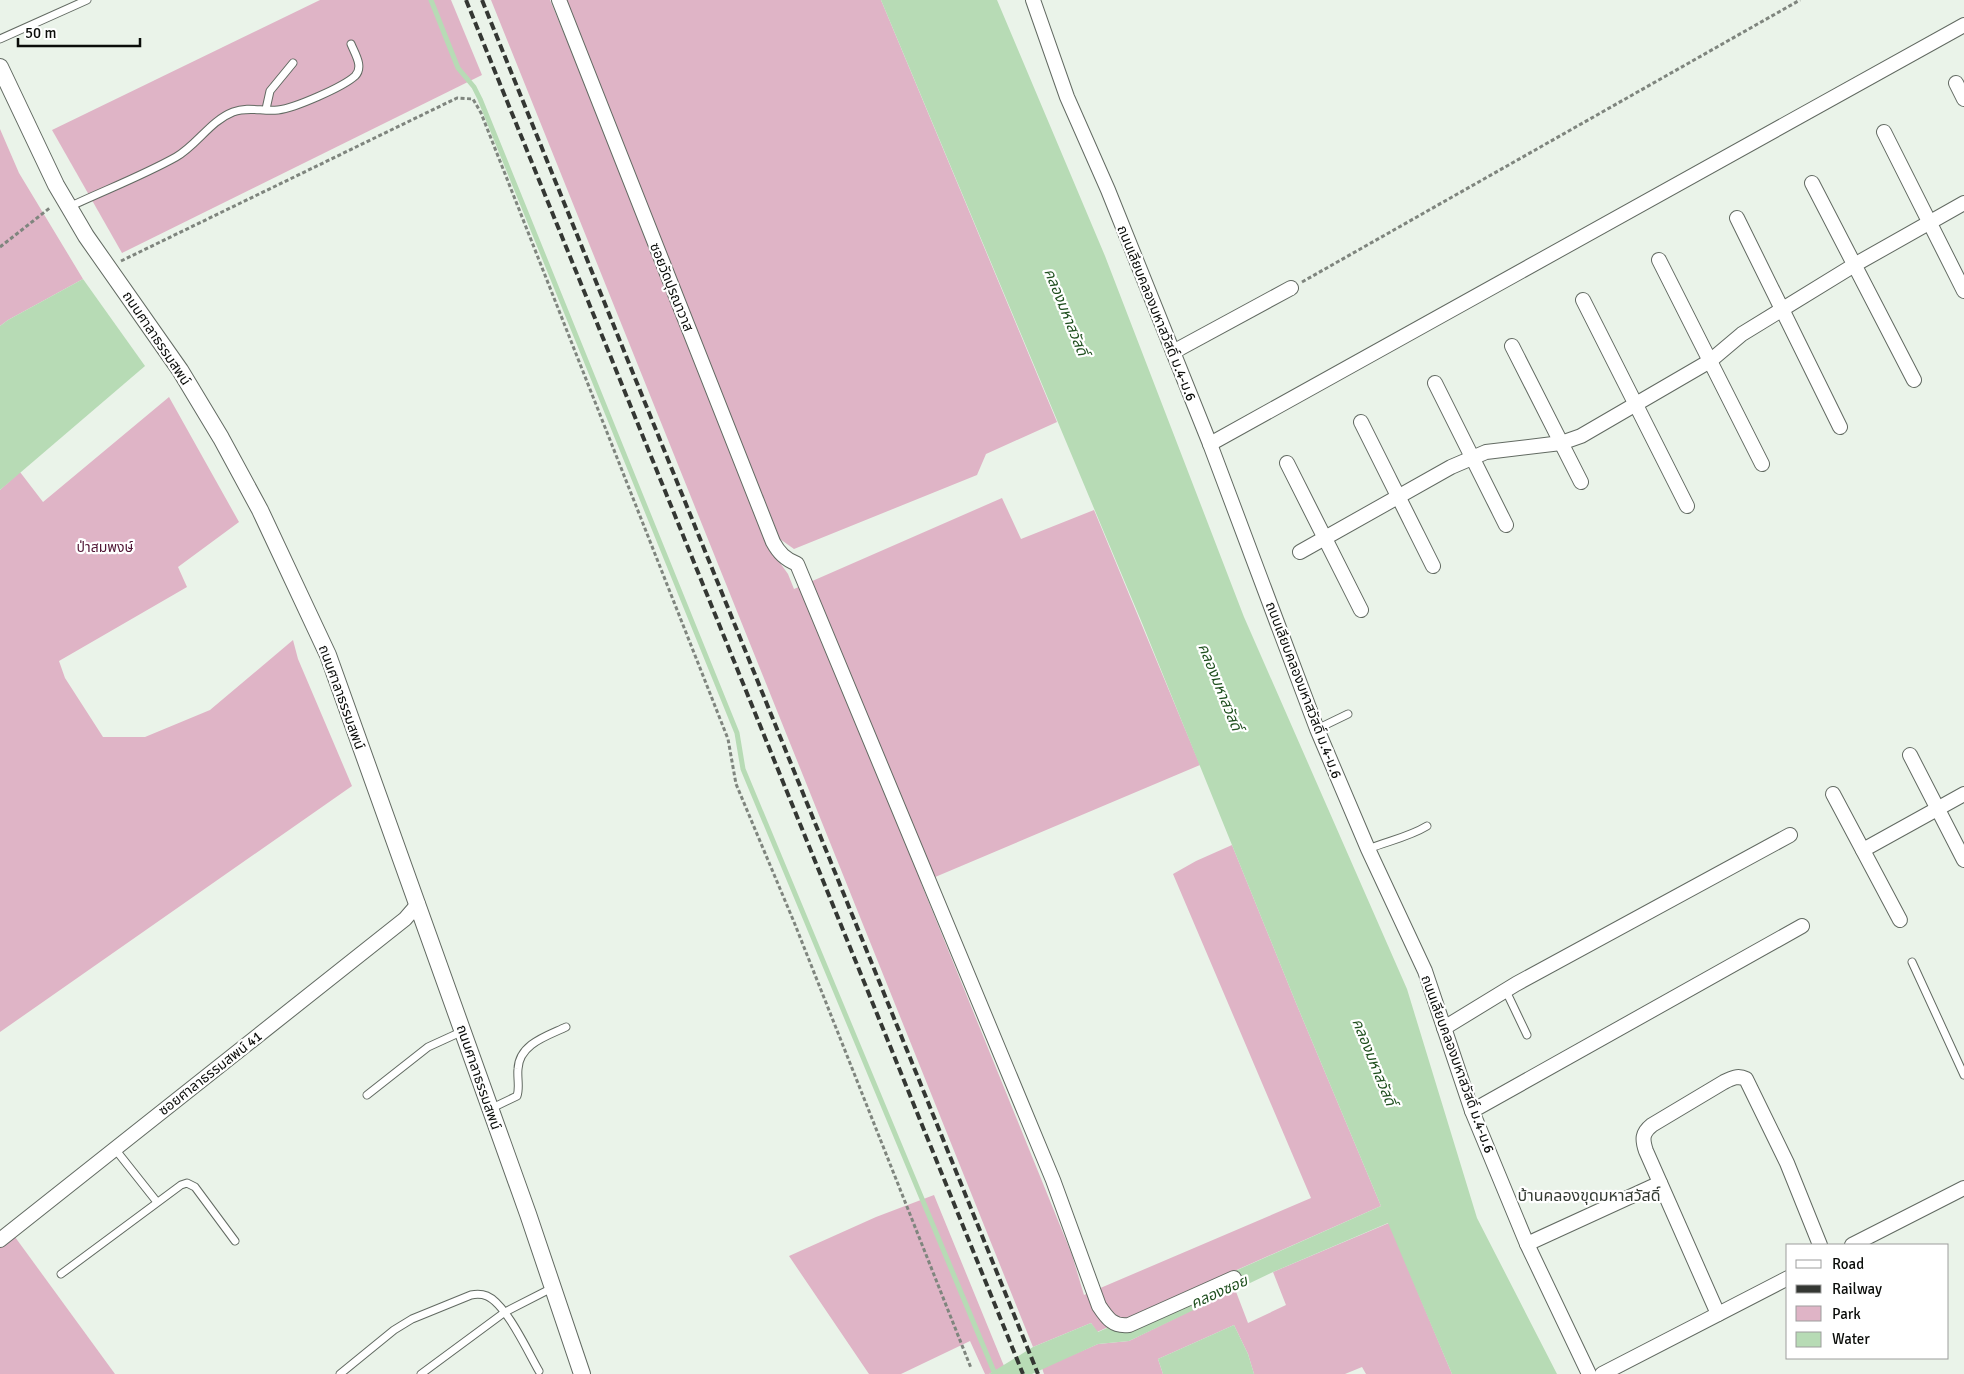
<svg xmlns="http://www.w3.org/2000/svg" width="1964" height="1374" font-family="Signika,'Noto Sans Thai',sans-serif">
<rect width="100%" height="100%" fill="#eaf3e9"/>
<g fill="#dfb4c6">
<polygon points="320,0 451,0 482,75 122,253 52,130"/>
<polygon points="491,0 550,0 612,149 765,542 788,574 794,589 1002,498 1021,539 1094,510 1200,765 921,883 1072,1255 1084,1295 1311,1198 1173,874 1196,861 1232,845 1296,1003 1381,1206 1097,1332 1091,1323 1033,1347"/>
<polygon points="565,0 881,0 1057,422 986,454 977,475 794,549 780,539"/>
<polygon points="0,129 19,173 83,279 8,320 0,326"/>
<polygon points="169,397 239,522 178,567 187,587 59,661 65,678 103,737 145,737 210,710 293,640 298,659 352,786 0,1032 0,490 20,472 43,502"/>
<polygon points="934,1195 1004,1366 989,1374 985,1374 970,1341 901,1374 869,1374 789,1256 876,1217"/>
<polygon points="1389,1223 1452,1374 1366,1374 1362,1367 1345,1374 1254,1374 1248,1354 1234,1325 1158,1359 1163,1374 1044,1374 1042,1368 1098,1344 1129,1341 1235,1289 1248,1323 1286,1305 1273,1272"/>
<polygon points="7,1226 115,1374 0,1374 0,1232"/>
</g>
<g fill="#b7dbb5">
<polygon points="881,0 997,0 1105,256 1244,617 1407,989 1477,1218 1557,1374 1452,1374 1388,1223 1273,1272 1129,1341 1098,1344 1032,1374 989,1374 1033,1347 1091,1323 1098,1332 1381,1206 1296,1003 1142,623"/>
<polygon points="83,279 145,366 0,490 0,326 8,320"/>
<polygon points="1234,1325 1248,1354 1254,1374 1163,1374 1158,1359"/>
</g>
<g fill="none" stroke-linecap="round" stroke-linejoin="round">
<polyline stroke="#b7dbb5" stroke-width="5" points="431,0 458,68 474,87 480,99 737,733 743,769 995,1374"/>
<defs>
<g id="service">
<polyline points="0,39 87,0"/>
<polyline points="266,109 270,91 293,63"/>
<path d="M69,207C105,190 142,176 176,157C197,145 210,121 233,112C249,106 263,112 278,110C295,108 343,87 355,76C364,67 355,54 351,44"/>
<polyline points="1317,729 1348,714"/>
<path d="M1368,849C1388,841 1409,837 1427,826"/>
<polyline points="1912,962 1964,1075"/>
<polyline points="1506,991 1527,1035"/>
<polyline points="367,1095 428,1047 463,1031"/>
<path d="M490,1109L517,1096C520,1088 517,1078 518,1069C519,1044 547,1036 566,1027"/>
<polyline points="115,1149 157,1202"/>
<polyline points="61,1274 181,1185 187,1183 195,1187 235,1241"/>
<path d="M340,1374L394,1330L412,1319L471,1295C476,1294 482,1294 487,1296C506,1304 528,1352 539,1371"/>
<polyline points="421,1374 505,1312 552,1288"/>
</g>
<g id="minor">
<path d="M559,0L773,542C779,553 785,559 797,564L1053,1180L1099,1306C1107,1318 1113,1327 1129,1325L1234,1278"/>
<polyline points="1033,0 1067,97 1108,190 1210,444 1317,729 1368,849 1425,971 1472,1111 1527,1244 1589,1374"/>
<polyline points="1956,83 1964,99"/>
<polyline points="1884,132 1964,291"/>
<polyline points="1812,183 1914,380"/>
<polyline points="1737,218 1840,427"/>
<polyline points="1659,260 1762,464"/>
<polyline points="1583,300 1687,506"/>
<polyline points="1512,346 1581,482"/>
<polyline points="1173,352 1291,288"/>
<polyline points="1435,383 1506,525"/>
<polyline points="1361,422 1433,566"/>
<polyline points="1210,444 1964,25"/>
<polyline points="1287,463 1361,610"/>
<polyline points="1300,552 1451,467 1486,452 1561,443 1581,436 1710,361 1742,334 1856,264 1964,203"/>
<polyline points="1910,755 1964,860"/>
<polyline points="1833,794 1900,920"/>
<polyline points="1863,850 1964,794"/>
<polyline points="1444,1028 1516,984 1790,835"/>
<polyline points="1472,1111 1802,926"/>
<polyline points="0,1240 405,919 418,904"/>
<polyline points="1527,1244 1660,1183"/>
<polyline points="1852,1245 1964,1188"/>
<path d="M1718,1314L1646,1151C1642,1139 1642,1133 1652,1125L1724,1082C1732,1078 1738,1075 1746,1079L1787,1163L1820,1245"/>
<polyline points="1602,1374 1788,1278"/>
</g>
<polyline id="tertiary" points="0,67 56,185 69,207 86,236 180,370 221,438 260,510 328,655 528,1214 582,1374"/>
</defs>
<use href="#service" stroke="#626a62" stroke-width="9"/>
<use href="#minor" stroke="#626a62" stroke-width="16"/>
<use href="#tertiary" stroke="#626a62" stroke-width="18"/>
<g stroke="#7f857e" stroke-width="3" stroke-dasharray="4 2.5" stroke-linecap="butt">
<polyline points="0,247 51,207"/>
<polyline points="121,261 457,98 473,99 481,113 728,739 736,784 794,922 971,1368"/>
<polyline points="1302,282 1800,0"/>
</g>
<use href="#service" stroke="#fff" stroke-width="7"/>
<use href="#minor" stroke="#fff" stroke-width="14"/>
<use href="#tertiary" stroke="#fff" stroke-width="16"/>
<g stroke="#343733" stroke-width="4" stroke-dasharray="8 4" stroke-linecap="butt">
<polyline points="466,0 1023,1374"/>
<polyline points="482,0 1038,1374"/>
</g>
</g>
<g text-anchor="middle" stroke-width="4.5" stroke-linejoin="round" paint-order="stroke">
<g font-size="14" fill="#0b0d0a" stroke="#fff">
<text transform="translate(672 287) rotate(68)" y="5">ซอยวัดปุรณาวาส</text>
<text transform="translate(1157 313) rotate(68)" y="5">ถนนเลียบคลองมหาสวัสดิ์ ม.4-ม.6</text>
<text transform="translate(157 338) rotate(56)" y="5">ถนนศาลาธรรมสพน์</text>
<text transform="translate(1304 690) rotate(69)" y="5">ถนนเลียบคลองมหาสวัสดิ์ ม.4-ม.6</text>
<text transform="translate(342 697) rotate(70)" y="5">ถนนศาลาธรรมสพน์</text>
<text transform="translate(1458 1064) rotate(70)" y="5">ถนนเลียบคลองมหาสวัสดิ์ ม.4-ม.6</text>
<text transform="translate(210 1073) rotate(-38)" y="5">ซอยศาลาธรรมสพน์ 41</text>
<text transform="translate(479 1077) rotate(71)" y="5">ถนนศาลาธรรมสพน์</text>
</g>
<g font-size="14" fill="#501534" stroke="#fff">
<text x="105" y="552">ป่าสมพงษ์</text>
</g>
<g font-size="15" font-style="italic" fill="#1f4f1e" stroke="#fff">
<text transform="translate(1066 312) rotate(68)" y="5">คลองมหาสวัสดิ์</text>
<text transform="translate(1220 687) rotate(68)" y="5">คลองมหาสวัสดิ์</text>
<text transform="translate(1374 1062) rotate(68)" y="5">คลองมหาสวัสดิ์</text>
<text transform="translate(1219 1292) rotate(-24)" y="5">คลองซอย</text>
</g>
<g font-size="16" fill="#343b33" stroke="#fff">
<text x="1589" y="1201">บ้านคลองขุดมหาสวัสดิ์</text>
</g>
</g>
<rect x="1786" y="1244" width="162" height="115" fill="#ffffff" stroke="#9d9e9d"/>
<rect x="1796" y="1260" width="25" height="8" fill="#ffffff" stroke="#9d9e9d"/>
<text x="1832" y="1269" font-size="15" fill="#0b0d0a">Road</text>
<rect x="1796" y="1285" width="25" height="8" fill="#343733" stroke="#9d9e9d"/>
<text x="1832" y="1294" font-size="15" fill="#0b0d0a">Railway</text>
<rect x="1796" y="1306" width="25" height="15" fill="#dfb4c6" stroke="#9d9e9d"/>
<text x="1832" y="1319" font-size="15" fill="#0b0d0a">Park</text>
<rect x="1796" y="1332" width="25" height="15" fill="#b7dbb5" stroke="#9d9e9d"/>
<text x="1832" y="1344" font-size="15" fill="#0b0d0a">Water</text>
<path d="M18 38v8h122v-8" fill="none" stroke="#0b0d0a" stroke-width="2.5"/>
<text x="25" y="38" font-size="15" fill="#0b0d0a" stroke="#ffffff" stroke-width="4" paint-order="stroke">50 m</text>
</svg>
